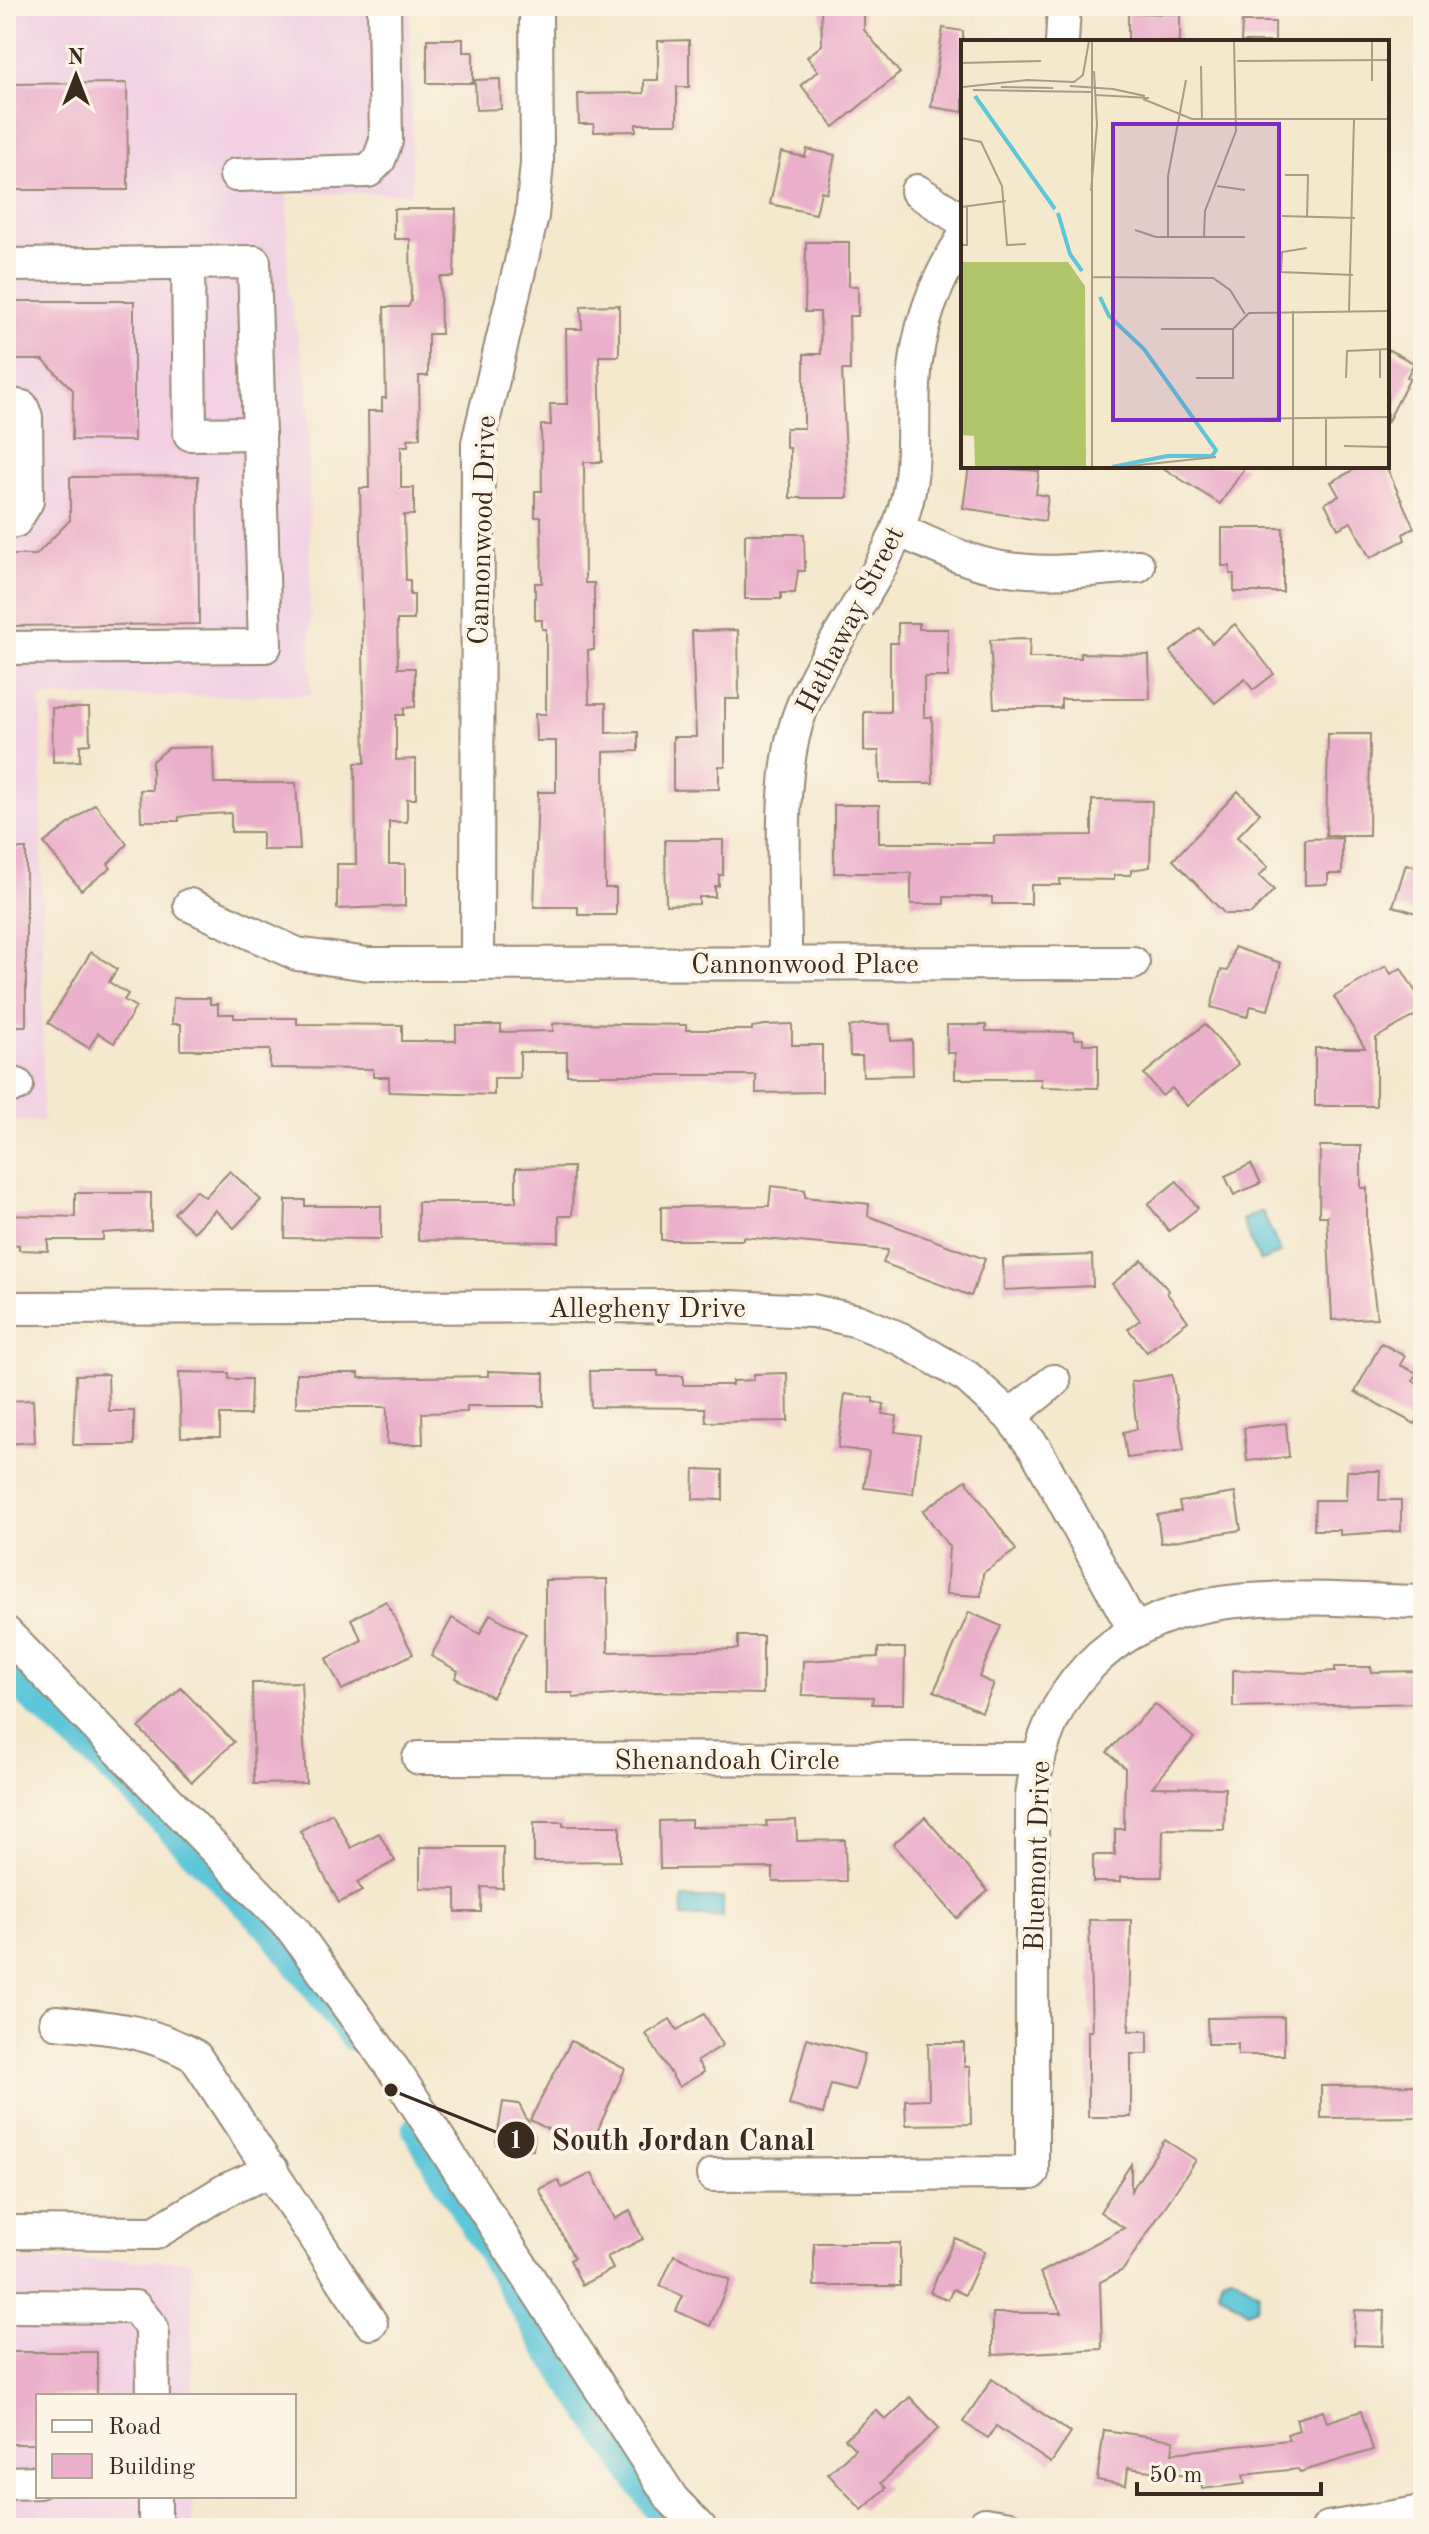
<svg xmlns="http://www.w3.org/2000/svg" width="1429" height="2534" font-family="'Old Standard TT',serif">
<rect width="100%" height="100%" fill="#fcf5e5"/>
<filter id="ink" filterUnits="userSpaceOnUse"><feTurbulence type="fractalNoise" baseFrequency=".0125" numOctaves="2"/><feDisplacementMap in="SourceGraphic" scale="16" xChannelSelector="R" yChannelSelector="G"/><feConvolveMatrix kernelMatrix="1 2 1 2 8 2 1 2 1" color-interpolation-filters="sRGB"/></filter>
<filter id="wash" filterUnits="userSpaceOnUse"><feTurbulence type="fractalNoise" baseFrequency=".006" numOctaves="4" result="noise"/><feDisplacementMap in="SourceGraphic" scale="32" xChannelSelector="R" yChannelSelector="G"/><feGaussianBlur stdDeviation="1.8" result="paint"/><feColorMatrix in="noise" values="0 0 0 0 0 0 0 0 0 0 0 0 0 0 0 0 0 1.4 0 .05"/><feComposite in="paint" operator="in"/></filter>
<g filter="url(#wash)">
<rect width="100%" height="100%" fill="#f4e8cd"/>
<g fill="#f1d0e3">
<polygon points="6,6 410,6 412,193 287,193 288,290 308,383 311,695 41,697 43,1121 6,1122"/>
<polygon points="6,2260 192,2261 192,2396 38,2396 38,2496 192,2496 192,2528 6,2528"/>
</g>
<g fill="#5dc6d9" stroke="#4c787c" stroke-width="2">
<polygon points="1262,1211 1281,1253 1260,1262 1242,1220"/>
<polygon points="683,1898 723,1898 723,1917 682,1917"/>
<polygon points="1232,2275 1259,2293 1256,2307 1247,2311 1218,2291 1222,2278"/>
</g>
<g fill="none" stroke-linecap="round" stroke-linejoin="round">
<g stroke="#5dc6d9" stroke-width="26">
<polyline points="6,1676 107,1767 270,1930 352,2038"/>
<polyline points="415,2130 548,2351 669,2528"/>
</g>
</g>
<g id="blocks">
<g fill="#eaafcb">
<polygon points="821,6 864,6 864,30 900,73 834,127 801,85 818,71 807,57 822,45"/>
<polygon points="1128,13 1180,14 1180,42 1128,42"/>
<polygon points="1242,22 1275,22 1275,42 1241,42"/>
<polygon points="943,28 963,31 963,112 931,107"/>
<polygon points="427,39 463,39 463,52 473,52 473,83 427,83"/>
<polygon points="689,40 689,87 677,87 677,124 636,124 636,131 594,132 594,124 579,124 578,94 644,93 644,80 658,80 658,41"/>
<polygon points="500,79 501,109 476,110 475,80"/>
<polygon points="127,83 128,190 6,190 6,84"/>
<polygon points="807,149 835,155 827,193 821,191 816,214 770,204 781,152 805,157"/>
<polygon points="394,209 456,209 454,277 440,277 441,334 428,334 428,376 419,376 420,438 408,439 408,446 401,446 401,488 414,488 414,515 404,515 406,580 410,580 410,595 414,595 414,620 397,620 398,668 415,668 415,707 404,708 404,715 396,715 396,760 416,759 416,799 407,799 407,822 389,822 389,864 405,864 405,906 337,909 337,864 356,864 355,763 365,763 360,488 369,488 368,411 382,411 382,398 386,398 384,307 408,307 411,301 410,239 394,239"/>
<polygon points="806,242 849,242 849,286 858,286 858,316 849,316 850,370 842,370 848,498 790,498 790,448 786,448 786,428 804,428 804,354 821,354 820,312 805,312"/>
<polygon points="6,301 134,301 134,441 72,440 73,390 43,360 6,360"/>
<polygon points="619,305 619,356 599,356 602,462 584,462 585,583 594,583 594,650 588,650 589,703 606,703 606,733 638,732 638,751 604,752 605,888 616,888 616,915 578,915 578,907 534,907 538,792 556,792 556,741 536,741 535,714 546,714 546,629 542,629 542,620 535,620 535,583 542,583 541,517 535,517 535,491 542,491 541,425 551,425 550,404 567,404 566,329 582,329 581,306"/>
<polygon points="1387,349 1414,363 1407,377 1410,378 1387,423"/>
<polygon points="969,466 1039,471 1036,494 1048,496 1045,521 963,508"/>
<polygon points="1160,466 1246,466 1220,504"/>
<polygon points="1361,466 1386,466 1414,528 1403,534 1405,540 1370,558 1351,522 1338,529 1325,503 1339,496 1331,482"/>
<polygon points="198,476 199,624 6,626 6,555 36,555 70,520 70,477"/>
<polygon points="1222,528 1283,528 1283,592 1234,592 1234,574 1230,574 1230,566 1222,566"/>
<polygon points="745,534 804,534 805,571 798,571 795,593 781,593 781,599 745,599"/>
<polygon points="898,623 919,623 919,629 948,629 948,677 924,677 924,717 932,717 933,783 880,783 879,751 864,751 864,712 890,712 890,643 898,643"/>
<polygon points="1235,624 1274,674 1253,690 1245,679 1215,703 1170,652 1200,628 1212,643"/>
<polygon points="738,630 739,699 725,699 725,766 719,766 719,789 673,790 673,737 696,737 692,631"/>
<polygon points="1030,639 1029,658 1081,658 1081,653 1149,655 1150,699 1061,699 1061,708 994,708 990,640"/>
<polygon points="52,708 89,708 90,744 80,745 80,761 53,762"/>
<polygon points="1328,734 1370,734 1369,836 1326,836"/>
<polygon points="213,747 214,783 296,783 300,850 262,850 262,832 231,832 231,813 191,815 179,817 179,821 141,821 140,790 152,790 152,761 169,748"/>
<polygon points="1238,791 1260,813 1237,837 1268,867 1259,876 1274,890 1251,914 1225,914 1173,860"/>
<polygon points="1092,800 1152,801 1150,867 1131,870 1131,875 1114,875 1114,880 1060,879 1060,885 1031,885 1031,904 992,904 992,897 944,897 944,904 911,904 911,873 834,873 834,805 879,805 879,843 994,843 994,836 1092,835"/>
<polygon points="95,804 127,844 108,864 111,868 81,890 44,843"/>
<polygon points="1342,838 1342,874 1328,874 1328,884 1305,885 1305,839"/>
<polygon points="665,840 723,840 723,875 719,875 719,886 715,886 715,897 699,897 699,904 666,905"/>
<rect x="6" y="849" width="20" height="177"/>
<polygon points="1406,864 1423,869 1423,915 1393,906"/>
<polygon points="1234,947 1281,963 1268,1010 1251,1006 1247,1017 1211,1007 1221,970 1228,971"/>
<polygon points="91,952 117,969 109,982 128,994 124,1000 136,1007 114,1043 98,1033 89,1048 48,1023"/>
<polygon points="1386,966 1391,974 1401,968 1423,1004 1423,1011 1376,1038 1376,1106 1315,1106 1315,1048 1365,1048 1334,997"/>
<polygon points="173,998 210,998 210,1004 218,1004 218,1014 234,1014 234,1018 297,1018 297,1024 402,1025 402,1041 456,1041 456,1025 501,1025 501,1032 553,1031 553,1024 566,1023 686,1025 686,1030 752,1030 752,1027 765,1025 792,1024 792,1045 822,1045 822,1092 756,1093 756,1075 567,1075 567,1052 520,1052 520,1078 494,1078 494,1095 389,1092 389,1077 373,1077 373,1069 270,1068 270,1050 181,1050 181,1024 172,1024"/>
<polygon points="863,1024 890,1024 891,1041 912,1040 913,1075 863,1076 862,1056 850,1056 849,1027"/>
<polygon points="1205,1024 1238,1064 1187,1106 1172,1088 1162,1096 1144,1074"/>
<polygon points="947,1025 986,1025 986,1031 1074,1032 1074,1039 1083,1039 1083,1044 1098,1044 1098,1088 1041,1087 1041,1079 955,1079 955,1053 947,1053"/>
<polygon points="1320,1146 1361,1146 1361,1188 1367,1188 1367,1240 1377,1318 1332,1320 1327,1216 1319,1216"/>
<polygon points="1251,1164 1261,1183 1234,1195 1225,1176"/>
<polygon points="573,1167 572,1216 559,1216 559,1242 418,1240 418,1202 516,1202 516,1168"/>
<polygon points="230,1171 261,1200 234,1228 215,1210 194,1232 174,1213 196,1190 205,1197"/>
<polygon points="1177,1181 1198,1208 1169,1231 1148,1204"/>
<polygon points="771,1186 805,1190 805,1197 869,1204 868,1216 985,1259 971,1296 883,1263 888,1250 743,1237 743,1240 661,1240 661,1207 769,1206"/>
<polygon points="75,1193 151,1193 151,1230 103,1233 103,1240 48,1240 48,1251 19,1250 19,1245 6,1244 6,1215 75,1217"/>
<polygon points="286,1200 305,1200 305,1206 381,1206 381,1239 285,1238"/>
<polygon points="1092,1255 1093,1286 1004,1290 1003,1258"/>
<polygon points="1142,1260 1169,1291 1167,1293 1188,1321 1147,1352 1128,1329 1140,1320 1112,1284"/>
<polygon points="1381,1343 1405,1356 1400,1365 1417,1373 1413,1381 1423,1386 1423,1409 1415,1424 1355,1392"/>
<polygon points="488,1371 544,1373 544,1406 467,1406 467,1412 422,1413 423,1444 387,1444 387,1407 296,1407 296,1373 359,1373 359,1378 488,1376"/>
<polygon points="590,1371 658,1371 658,1376 683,1376 683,1385 732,1385 732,1381 754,1380 754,1374 787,1373 788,1421 706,1422 705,1408 591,1407"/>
<polygon points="179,1372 229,1373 229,1379 251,1379 250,1415 220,1415 220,1437 181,1437"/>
<polygon points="108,1374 109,1411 134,1411 134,1445 73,1445 76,1375"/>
<polygon points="1172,1375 1184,1450 1127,1458 1123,1432 1137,1429 1131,1382"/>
<polygon points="845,1394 873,1398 873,1402 884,1404 882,1414 897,1416 895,1432 920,1435 913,1494 864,1488 869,1452 838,1448"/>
<polygon points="33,1400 35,1442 6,1444 6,1401"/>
<polygon points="1286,1423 1289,1457 1247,1461 1244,1428"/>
<polygon points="694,1469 723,1470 723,1500 693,1499"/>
<polygon points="1347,1471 1380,1471 1379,1500 1401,1500 1401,1531 1340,1535 1340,1530 1314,1530 1315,1500 1346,1500"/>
<polygon points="966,1480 1016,1550 983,1573 981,1596 946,1594 949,1547 923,1511"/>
<polygon points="1235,1493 1241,1530 1161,1543 1157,1515 1181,1511 1179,1502"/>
<polygon points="607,1579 608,1652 738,1649 738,1636 763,1636 763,1694 656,1692 573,1698 573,1693 545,1693 545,1580"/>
<polygon points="386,1601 413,1654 342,1690 326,1659 362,1640 351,1619"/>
<polygon points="969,1612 1001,1626 979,1677 994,1684 982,1712 934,1691"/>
<polygon points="490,1614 526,1634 492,1697 455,1678 458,1671 431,1656 452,1618 480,1634"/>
<polygon points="878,1648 905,1648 904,1704 872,1704 873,1697 802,1695 803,1661 878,1657"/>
<polygon points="1335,1667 1371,1667 1372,1672 1423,1671 1423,1703 1233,1707 1233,1670 1311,1673 1335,1671"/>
<polygon points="301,1682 306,1783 254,1784 252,1683"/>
<polygon points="181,1688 234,1742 192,1782 139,1728"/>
<polygon points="1155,1704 1194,1738 1152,1787 1225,1788 1224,1830 1163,1829 1162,1877 1120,1877 1120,1882 1093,1882 1093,1855 1115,1855 1115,1829 1124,1829 1125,1768 1107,1752"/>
<polygon points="332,1813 351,1848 379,1833 395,1861 357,1882 362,1891 339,1903 300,1831"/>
<polygon points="925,1817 988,1891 957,1918 893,1844"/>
<polygon points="691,1820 691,1827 767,1826 766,1821 796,1820 797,1841 845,1840 846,1881 773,1882 773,1868 660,1869 659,1821"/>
<polygon points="534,1822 563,1822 563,1826 620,1826 620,1861 534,1862"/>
<polygon points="420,1847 503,1847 503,1888 482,1887 481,1912 456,1912 456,1889 420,1888"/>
<polygon points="1089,1920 1131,1920 1129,2031 1148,2031 1148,2054 1131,2054 1131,2117 1088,2117 1088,2031 1092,2031"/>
<polygon points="704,2014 723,2045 697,2061 704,2072 679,2087 646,2034 670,2019 677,2030"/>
<polygon points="1284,2017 1284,2055 1238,2055 1238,2044 1208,2044 1207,2018"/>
<polygon points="807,2038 865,2054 855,2090 831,2084 823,2114 789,2105"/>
<polygon points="571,2041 625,2069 589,2150 530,2120"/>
<polygon points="928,2043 964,2043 964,2066 970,2066 971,2124 906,2125 905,2100 929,2099"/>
<polygon points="1423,2085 1423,2117 1321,2118 1321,2086"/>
<polygon points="503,2102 519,2104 535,2136 533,2150 496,2144"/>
<polygon points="1165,2140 1196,2160 1123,2270 1100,2282 1102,2349 993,2355 993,2313 1062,2313 1040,2273 1124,2228 1100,2212 1131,2164 1131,2191"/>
<polygon points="592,2173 615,2219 630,2211 643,2239 607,2257 613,2269 582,2285 570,2260 574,2258 539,2189 558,2180 562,2188"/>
<polygon points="955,2238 985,2251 965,2295 953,2289 948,2300 930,2292"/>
<rect x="814" y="2243" width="86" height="43"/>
<polygon points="674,2255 730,2280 710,2326 676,2311 683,2296 660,2286"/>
<polygon points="1355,2310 1384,2311 1383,2346 1354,2345"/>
<polygon points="6,2352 97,2352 97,2396 38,2396 38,2444 6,2444"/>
<polygon points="992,2379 1071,2433 1051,2463 996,2426 988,2438 963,2422"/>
<polygon points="910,2397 939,2428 881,2483 886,2488 862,2510 828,2474 855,2449 845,2439 876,2410 886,2420"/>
<polygon points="1323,2411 1327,2422 1361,2411 1373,2450 1300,2472 1298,2469 1243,2475 1245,2484 1202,2489 1201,2478 1128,2468 1126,2485 1097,2480 1104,2430 1174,2440 1172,2453 1289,2440 1287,2434 1299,2430 1296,2419"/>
</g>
</g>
</g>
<g filter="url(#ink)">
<use href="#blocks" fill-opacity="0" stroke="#988976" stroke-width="2"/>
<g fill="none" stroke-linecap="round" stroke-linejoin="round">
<defs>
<g id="minor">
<polyline points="1062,42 1064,6"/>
<polyline points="236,175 368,171 379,160 386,141 384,6"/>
<polyline points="917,191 963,221"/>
<polyline points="188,263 190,434 259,433"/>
<polyline points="6,265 254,262 265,646 6,648"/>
<polyline points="6,404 22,407 26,417 27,501 15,521 6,523"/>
<path d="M898,530C931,544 965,562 1002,568C1047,576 1093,569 1138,566"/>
<polyline points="190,905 297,954 368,964 1133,963"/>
<path d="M785,963C786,889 775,777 801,710C828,640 890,572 907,500C916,463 912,423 914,385C916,330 934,284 963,238"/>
<polyline points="477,964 478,443 532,216 537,163 536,6"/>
<polyline points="6,1086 17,1085"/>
<polyline points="6,1308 707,1306 813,1311 858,1321 901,1339 967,1377 1010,1416 1036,1450 1135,1631"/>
<polyline points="1010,1416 1054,1381"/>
<polyline points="6,1633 294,1931 398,2076 672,2499 700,2528"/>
<polyline points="419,1758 1036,1759"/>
<path d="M56,2022C110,2028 146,2029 195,2056L371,2323"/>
<path d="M713,2175L1032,2173V1797C1043,1691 1109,1622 1214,1604C1277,1593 1358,1601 1423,1602"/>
<polyline points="6,2232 155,2233 226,2190 272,2170"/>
<polyline points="6,2306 135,2307 152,2328 153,2396"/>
<polyline points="6,2483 38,2482"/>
<polyline points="155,2496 155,2528"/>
<polyline points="985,2524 1010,2528"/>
<polyline points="1328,2528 1423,2512"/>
</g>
</defs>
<use href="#minor" stroke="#988976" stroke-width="36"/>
<use href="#minor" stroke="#fff" stroke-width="32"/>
</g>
</g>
<g text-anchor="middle" stroke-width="8" stroke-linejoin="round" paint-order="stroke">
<g font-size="28" fill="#3b2a1e" stroke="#fcf5e5">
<text transform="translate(481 530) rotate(-88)" y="10">Cannonwood Drive</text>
<text transform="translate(849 619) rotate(-63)" y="10">Hathaway Street</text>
<text x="805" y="973">Cannonwood Place</text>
<text x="647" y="1317">Allegheny Drive</text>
<text x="727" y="1769">Shenandoah Circle</text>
<text transform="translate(1036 1856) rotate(-88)" y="10">Bluemont Drive</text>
</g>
</g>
<g transform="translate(961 40)">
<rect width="428" height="428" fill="#f4e8cd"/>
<path d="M0,222H107L124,246L125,427H14L13,396L0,395Z" fill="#b1c66a"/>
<path fill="none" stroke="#5dc6d9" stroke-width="4" d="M14,56L94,169M97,173L109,214L121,231M139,257L148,276L183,309L255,410L251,416H206L151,427"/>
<path fill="none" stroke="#aa9c87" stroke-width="2" d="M411,1V41M276,21L428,20M0,23L80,21M240,26L241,80M109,46L152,49M2,47L66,40L113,42L122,35L128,1M40,47L92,48M152,49L184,56M12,50L130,52M135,55L188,58M182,59L231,79H428M0,98L20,102L41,146L46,205L65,204M324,135H347L346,178M256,146L284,150M130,151L136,85L133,31M0,167L45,161M321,176L394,178M174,190L195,197H284M207,197V136L225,40M243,197L244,171L275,91L273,1M0,205H6V167M346,208L321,212L320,232L392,235M131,237L252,238L269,250L284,274M332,271V427M388,271L393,79M200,289H272M419,309V338M235,338H272V289L288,273L428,271M385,338L386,311L428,309M365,377V427M267,379L428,377M383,406L428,407M131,427V1M159,427L255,417M275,427H332"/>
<path fill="#7b2cbf" fill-opacity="0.15" stroke="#7b2cbf" stroke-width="4" d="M152,84H318V380H152Z"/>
<rect width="428" height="428" fill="none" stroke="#3b2a1e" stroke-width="4"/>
</g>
<path fill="none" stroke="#3b2a1e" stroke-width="3" d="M391 2090L516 2140"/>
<g fill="#3b2a1e" stroke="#fcf5e5" stroke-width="3">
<circle cx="391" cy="2090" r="8"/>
<circle cx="516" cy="2140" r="20"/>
</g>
<g font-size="24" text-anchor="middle" font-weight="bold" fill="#fff">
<text x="516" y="2148">1</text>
</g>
<g font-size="30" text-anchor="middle" font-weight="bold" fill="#3b2a1e" stroke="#fcf5e5" stroke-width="8" stroke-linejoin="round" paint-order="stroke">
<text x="683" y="2150">South Jordan Canal</text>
</g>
<rect width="1429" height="2534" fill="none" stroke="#fcf5e5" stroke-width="32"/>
<rect x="36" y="2394" width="260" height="104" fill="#fcf5e5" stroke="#afa495" stroke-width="2"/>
<rect x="52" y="2420" width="40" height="12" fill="#ffffff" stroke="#afa495" stroke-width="2"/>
<text x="108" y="2434" font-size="24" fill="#3b2a1e">Road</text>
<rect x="52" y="2454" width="40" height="24" fill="#eaafcb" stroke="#afa495" stroke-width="2"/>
<text x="108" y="2474" font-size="24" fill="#3b2a1e">Building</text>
<g transform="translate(76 76)" stroke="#fcf5e5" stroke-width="6" paint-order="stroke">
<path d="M0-6L14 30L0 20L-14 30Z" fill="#3b2a1e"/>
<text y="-12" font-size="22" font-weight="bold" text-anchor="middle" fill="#3b2a1e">N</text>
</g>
<path d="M1137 2482v12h184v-12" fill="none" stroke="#3b2a1e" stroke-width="4"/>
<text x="1149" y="2482" font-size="24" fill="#3b2a1e" stroke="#fcf5e5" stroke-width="6" paint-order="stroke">50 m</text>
</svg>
